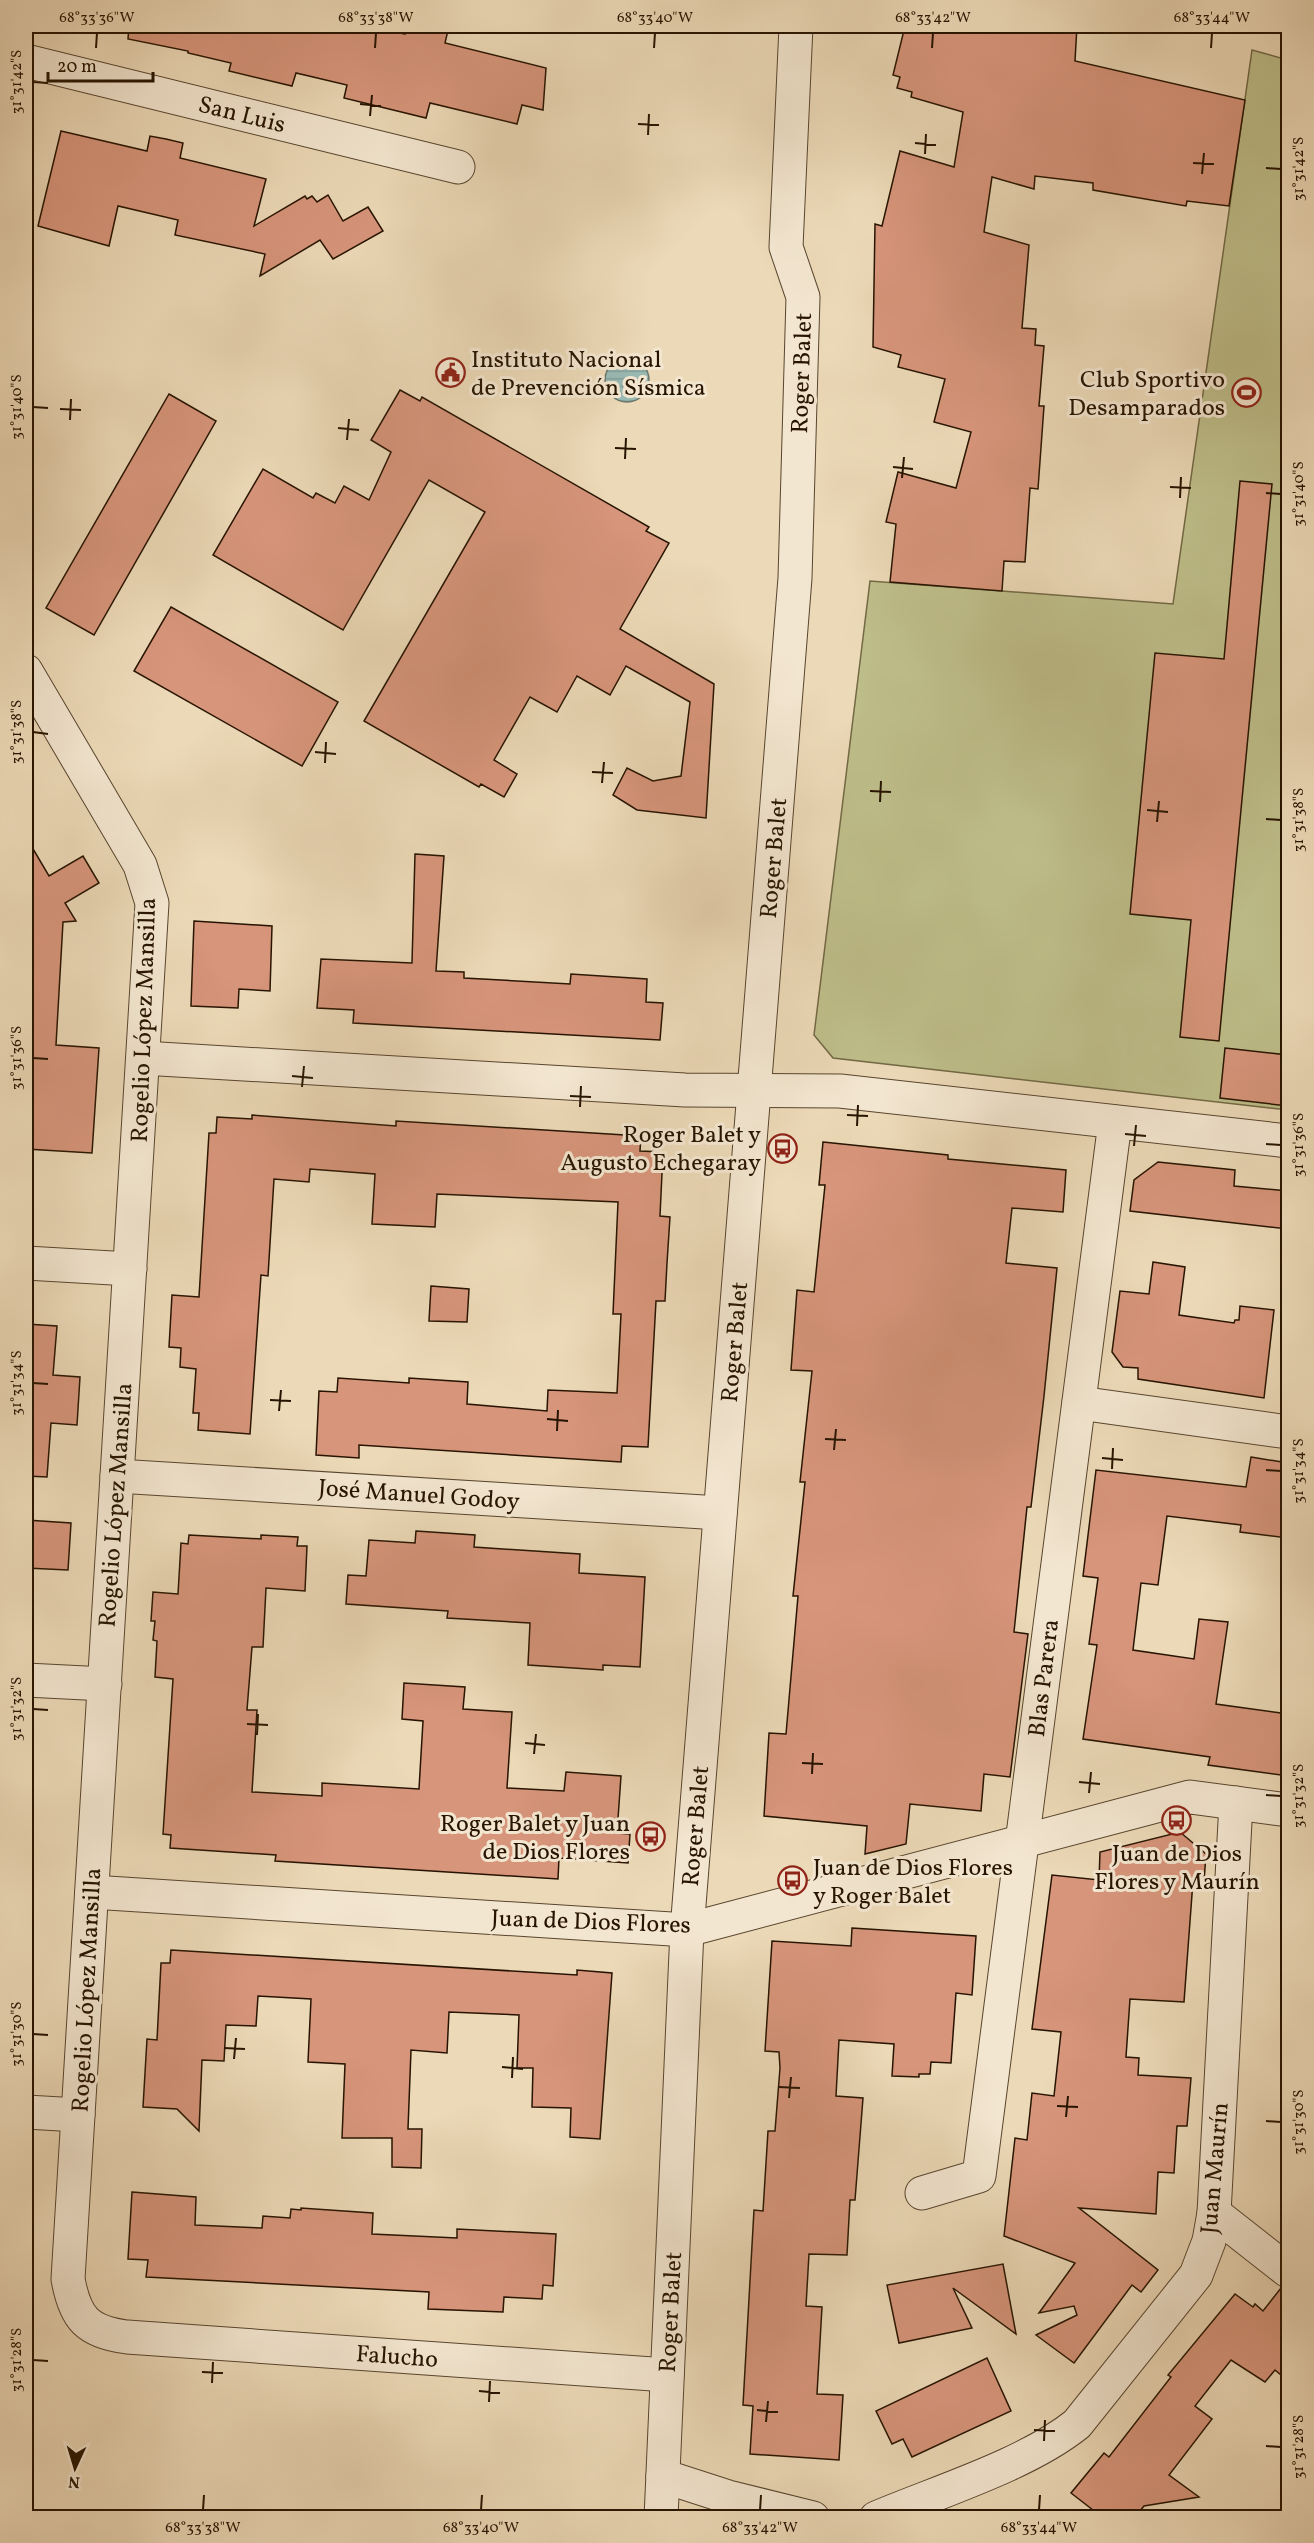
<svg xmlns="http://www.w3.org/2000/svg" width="1314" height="2543" font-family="Vollkorn,serif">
<defs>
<pattern id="water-rules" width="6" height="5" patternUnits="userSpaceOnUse" patternTransform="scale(1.5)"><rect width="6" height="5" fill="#99b9b3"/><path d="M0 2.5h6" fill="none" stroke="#849e98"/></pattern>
</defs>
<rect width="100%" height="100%" fill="#ecd9b7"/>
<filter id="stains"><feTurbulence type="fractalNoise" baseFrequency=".00333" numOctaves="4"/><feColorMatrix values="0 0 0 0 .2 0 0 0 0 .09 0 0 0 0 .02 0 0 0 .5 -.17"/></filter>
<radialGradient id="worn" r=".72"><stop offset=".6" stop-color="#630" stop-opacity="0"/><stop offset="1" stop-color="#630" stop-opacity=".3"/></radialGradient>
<polygon fill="#bebe8a" stroke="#726945" stroke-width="1.5" points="1252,50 1288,60 1288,1110 833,1058 814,1035 870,581 1173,604"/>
<circle fill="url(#water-rules)" stroke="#6b776b" stroke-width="1.5" cx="627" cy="380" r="22"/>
<g fill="#d7957b" stroke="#271400" stroke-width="1.5">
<polygon points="129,26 368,26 405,34 406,26 449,26 445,43 546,68 543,110 522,105 517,124 430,103 426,118 344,98 347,85 296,73 292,86 229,71 231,63 188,53 188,51 128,39"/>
<polygon points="905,26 1077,26 1075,61 1245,100 1229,206 1187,201 1186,206 1093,190 1093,183 1035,176 1034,189 992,177 984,232 1029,245 1022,328 1036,329 1035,345 1044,346 1039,406 1044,406 1038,489 1030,488 1025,562 1004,561 1002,591 890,582 896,524 886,522 898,472 956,488 971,432 934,422 945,379 898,367 901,355 873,347 875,224 882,226 900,151 954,167 963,112 911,97 912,92 897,88 900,77 893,75"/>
<polygon points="61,131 147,151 150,136 166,139 183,143 180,158 266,179 254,226 305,196 307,199 312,196 317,202 328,195 343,221 368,207 383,231 333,259 320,240 260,276 265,254 175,235 178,220 118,206 109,246 38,226"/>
<polygon points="400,390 420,401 422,397 649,527 646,531 669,543 620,629 714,684 706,818 637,810 613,795 627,768 653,781 681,776 690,702 626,666 610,695 577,676 557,712 530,697 494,760 517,774 504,797 481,784 479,787 364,721 485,512 429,480 343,630 213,555 263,469 313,498 316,493 335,503 344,486 369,500 391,452 371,440"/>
<polygon points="169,394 216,421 94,635 46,608"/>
<polygon points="1240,481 1272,484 1219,1041 1180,1037 1191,920 1130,914 1155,653 1224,659"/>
<polygon points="171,607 338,702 302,766 134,671"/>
<polygon points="26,837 49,876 83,856 99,883 65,903 76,921 63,922 56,1045 99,1048 92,1153 26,1149"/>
<polygon points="415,854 444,856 436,971 464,972 464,978 570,984 571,974 647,979 646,1002 663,1003 660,1040 353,1023 354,1010 317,1008 321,959 412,963"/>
<polygon points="194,921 272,926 270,991 239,989 238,1008 191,1006"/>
<polygon points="1225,1048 1288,1055 1288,1106 1220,1098"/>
<polygon points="252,1115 396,1126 396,1121 641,1136 640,1151 663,1152 660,1216 670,1217 667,1263 665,1301 656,1301 648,1447 622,1446 621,1462 359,1445 359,1458 316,1455 319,1391 337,1392 338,1378 409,1383 409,1378 468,1382 467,1404 547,1411 548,1390 617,1393 621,1314 613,1314 618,1202 437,1194 435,1227 372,1224 375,1174 310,1169 309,1182 274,1179 268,1276 261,1275 250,1434 198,1430 199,1413 193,1413 196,1369 180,1367 181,1348 169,1347 172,1295 199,1297 209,1133 216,1133 217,1117 252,1119"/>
<polygon points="823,1142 948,1155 948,1159 1066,1170 1063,1212 1012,1208 1006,1263 1057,1268 1044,1396 1031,1507 1027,1507 1014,1632 1028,1634 1010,1777 984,1774 981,1811 910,1804 906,1844 865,1854 867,1826 764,1816 769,1733 786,1734 798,1596 793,1596 805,1482 800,1482 812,1371 791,1370 797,1290 814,1292 825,1185 819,1185"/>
<polygon points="1158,1162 1235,1170 1234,1186 1288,1191 1288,1229 1130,1211 1134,1180"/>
<polygon points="1153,1262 1185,1267 1179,1315 1234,1323 1235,1320 1239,1320 1240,1306 1274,1310 1264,1398 1138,1379 1138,1368 1123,1367 1112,1352 1120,1291 1149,1294"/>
<polygon points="431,1286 469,1289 467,1322 429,1321"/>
<polygon points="26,1324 57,1326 53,1375 80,1377 77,1425 51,1423 47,1477 26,1476"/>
<polygon points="1251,1457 1288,1463 1288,1538 1240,1532 1241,1525 1167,1516 1158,1585 1141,1583 1133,1650 1194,1659 1199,1619 1228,1622 1216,1704 1288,1714 1288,1776 1208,1765 1210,1757 1083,1739 1097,1645 1089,1644 1098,1578 1083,1576 1096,1470 1246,1487"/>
<polygon points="26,1520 71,1523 68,1570 26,1568"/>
<polygon points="416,1531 475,1535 474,1547 580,1554 579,1573 645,1577 640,1667 603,1665 603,1670 528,1665 530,1623 447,1618 448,1611 346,1604 348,1575 366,1576 369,1540 415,1543"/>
<polygon points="189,1535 261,1539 261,1535 298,1537 297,1546 307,1546 305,1591 266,1588 263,1647 252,1647 247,1710 257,1710 252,1792 322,1796 322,1783 419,1789 423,1721 402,1719 404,1683 465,1687 463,1709 512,1712 507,1788 564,1791 566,1772 621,1776 617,1833 630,1834 628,1863 559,1858 558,1879 275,1861 276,1855 170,1848 171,1835 163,1834 173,1679 155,1677 157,1641 153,1640 155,1621 151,1621 153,1592 178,1594 181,1543 188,1544"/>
<polygon points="1180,1832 1206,1854 1204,1882 1193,1881 1184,2002 1130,1999 1126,2057 1139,2058 1138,2075 1191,2078 1187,2126 1177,2126 1174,2173 1158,2172 1156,2214 1079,2208 1158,2270 1141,2292 1132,2285 1074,2363 1036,2335 1077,2315 1074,2306 1039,2313 1075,2263 1004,2236 1015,2138 1027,2140 1032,2093 1054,2096 1061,2032 1032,2029 1052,1875 1099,1880 1100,1852"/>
<polygon points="852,1928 976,1936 972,1995 956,1993 951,2063 931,2062 930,2074 919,2074 919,2077 892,2076 894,2044 839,2040 836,2096 863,2098 855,2200 850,2200 847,2255 809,2254 806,2306 822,2307 817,2394 843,2395 839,2460 750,2454 753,2406 743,2405 754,2210 763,2211 768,2131 775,2131 780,2068 779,2052 765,2051 772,1941 851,1946"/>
<polygon points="171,1950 577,1975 577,1970 612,1973 600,2139 570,2137 571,2108 532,2107 533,2068 517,2068 519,2015 449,2012 447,2053 411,2050 408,2129 422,2129 421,2168 392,2167 392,2138 342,2138 345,2064 308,2062 311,1999 258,1996 256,2026 226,2025 224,2061 202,2060 199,2131 177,2109 143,2107 147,2039 157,2040 161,1963 170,1963"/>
<polygon points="132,2192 196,2197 195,2225 262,2228 263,2216 290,2218 291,2209 301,2210 301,2208 373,2213 372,2234 457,2238 457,2229 556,2234 553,2286 543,2285 542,2299 504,2297 503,2312 428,2309 429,2292 146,2277 148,2260 128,2259"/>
<polygon points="1003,2264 1016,2334 953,2288 972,2328 899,2343 887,2285"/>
<polygon points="1281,2288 1288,2289 1288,2381 1275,2370 1265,2382 1231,2360 1195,2406 1212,2419 1169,2475 1199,2497 1144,2506 1135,2517 1102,2517 1071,2493 1104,2453 1109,2457 1171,2377 1168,2375 1235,2294 1253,2307 1255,2304 1263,2311"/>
<polygon points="987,2358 1011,2411 912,2457 903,2439 892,2444 876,2411"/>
</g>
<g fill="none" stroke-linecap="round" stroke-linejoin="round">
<defs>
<g id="minor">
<polyline points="26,61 458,167"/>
<path d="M26,671L140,865L152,903L68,2279C75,2318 87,2332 127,2337L667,2375"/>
<polyline points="143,1058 685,1090 840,1091 1288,1141"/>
<polyline points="26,1263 130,1269"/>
<polyline points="1079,1403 1288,1432"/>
<polyline points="117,1476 720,1513"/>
<polyline points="26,1680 105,1684"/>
<polyline points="92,1892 687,1930 1190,1797 1288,1810"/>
<polyline points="26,2112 78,2115"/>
<polyline points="922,2193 979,2176 1115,1122"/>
<polyline points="1214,2213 1288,2271"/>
<polyline points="663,2476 728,2497 813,2518"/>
<polyline points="661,2518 687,1930 795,578 803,297 786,247 796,26"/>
<path d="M876,2518C937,2492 1026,2465 1077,2424L1196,2275L1209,2241L1214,2213L1236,1803"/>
</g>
</defs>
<use href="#minor" stroke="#58452e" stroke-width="35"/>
<use href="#minor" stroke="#f3e6d0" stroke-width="33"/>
</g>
<path fill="none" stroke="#271400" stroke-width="2" d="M96,48L97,33M375,48L376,33M654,48L655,33M932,48L933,33M1211,48L1212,33M33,82L48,83M360,104L381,106M370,116L372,95M638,124L659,125M648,135L649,114M915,143L936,145M925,154L926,134M1193,163L1214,164M1266,168L1281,169M1202,174L1204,153M33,407L48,408M60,409L81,410M70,420L71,399M338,428L359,430M347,440L349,419M615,448L636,449M625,459L626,438M893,467L913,469M902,478L904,457M1170,487L1191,488M1266,493L1281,494M1180,498L1181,477M33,732L48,734M315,752L336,754M325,763L326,742M592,772L613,773M602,783L604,762M870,791L891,792M880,802L881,781M1147,810L1168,812M1266,819L1281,820M1157,822L1159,801M33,1058L48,1059M292,1076L313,1078M302,1087L304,1066M570,1096L591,1097M580,1107L581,1086M847,1115L868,1116M857,1126L858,1105M1125,1134L1146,1136M1266,1144L1281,1145M1134,1146L1136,1125M33,1383L48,1384M270,1400L291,1401M279,1411L281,1390M547,1419L568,1421M557,1431L558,1410M825,1439L846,1440M834,1450L836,1429M1102,1458L1123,1460M1112,1469L1113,1448M1266,1470L1281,1471M33,1709L48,1710M247,1724L268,1725M257,1735L258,1714M525,1743L545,1745M534,1754L536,1734M802,1763L823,1764M812,1774L813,1753M1079,1782L1100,1784M1089,1793L1091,1772M1266,1795L1281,1796M33,2034L48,2035M224,2048L245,2049M234,2059L236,2038M502,2067L523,2069M512,2078L513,2057M779,2087L800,2088M789,2098L791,2077M1057,2106L1078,2107M1066,2117L1068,2096M1266,2121L1281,2122M33,2360L48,2361M202,2372L223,2373M212,2383L213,2362M479,2391L500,2393M489,2402L490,2381M757,2410L778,2412M766,2422L768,2401M1034,2430L1055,2431M1044,2441L1045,2420M1266,2446L1281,2447M203,2510L204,2495M481,2510L482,2495M760,2510L761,2495M1039,2510L1040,2495"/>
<defs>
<symbol id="civic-ring" viewBox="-11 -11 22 22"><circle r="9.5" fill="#f3e6d0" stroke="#8f2418" stroke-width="1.5"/><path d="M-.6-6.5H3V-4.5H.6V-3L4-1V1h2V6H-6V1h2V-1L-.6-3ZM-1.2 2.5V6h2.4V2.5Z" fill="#8f2418"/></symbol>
<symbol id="stadium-ring" viewBox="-11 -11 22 22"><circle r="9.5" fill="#f3e6d0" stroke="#8f2418" stroke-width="1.5"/><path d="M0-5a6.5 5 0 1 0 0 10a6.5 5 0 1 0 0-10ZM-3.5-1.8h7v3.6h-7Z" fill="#8f2418"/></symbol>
<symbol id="bus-ring" viewBox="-11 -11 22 22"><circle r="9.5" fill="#f3e6d0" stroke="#8f2418" stroke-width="1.5"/><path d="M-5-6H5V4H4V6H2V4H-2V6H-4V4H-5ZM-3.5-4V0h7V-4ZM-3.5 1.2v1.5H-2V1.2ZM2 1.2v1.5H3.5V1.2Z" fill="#8f2418"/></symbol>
</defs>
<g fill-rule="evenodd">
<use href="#civic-ring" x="434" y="356" width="33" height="33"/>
<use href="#stadium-ring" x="1230" y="376" width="33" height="33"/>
<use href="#bus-ring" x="766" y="1132" width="33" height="33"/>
<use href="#bus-ring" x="1160" y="1804" width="33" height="33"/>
<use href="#bus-ring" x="634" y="1820" width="33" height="33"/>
<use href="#bus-ring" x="776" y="1864" width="33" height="33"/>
</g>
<g text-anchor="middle" stroke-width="6" stroke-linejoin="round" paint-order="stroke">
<g font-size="24" fill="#271400" stroke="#f3e6d0">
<text transform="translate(242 114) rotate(14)" y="8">San Luis</text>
<text transform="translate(801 373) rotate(-88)" y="8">Roger Balet</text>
<text transform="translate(773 858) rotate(-85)" y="8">Roger Balet</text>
<text transform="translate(143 1020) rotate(-88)" y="8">Rogelio López Mansilla</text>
<text transform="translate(734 1342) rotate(-85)" y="8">Roger Balet</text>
<text transform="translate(419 1494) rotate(4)" y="8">José Manuel Godoy</text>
<text transform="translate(115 1505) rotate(-86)" y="8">Rogelio López Mansilla</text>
<text transform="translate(1043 1678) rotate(-83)" y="8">Blas Parera</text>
<text transform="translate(695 1826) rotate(-85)" y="8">Roger Balet</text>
<text transform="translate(591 1921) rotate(2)" y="8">Juan de Dios Flores</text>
<text transform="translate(86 1990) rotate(-87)" y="8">Rogelio López Mansilla</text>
<text transform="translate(1214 2168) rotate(-85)" y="8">Juan Maurín</text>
<text transform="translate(670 2312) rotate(-87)" y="8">Roger Balet</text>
<text transform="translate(397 2356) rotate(4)" y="8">Falucho</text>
</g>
<g font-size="24" fill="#271400" stroke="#f3e6d0" text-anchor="end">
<text x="471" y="367" text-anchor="start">Instituto Nacional<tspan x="471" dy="28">de Prevención Sísmica</tspan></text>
<text x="1225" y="387">Club Sportivo<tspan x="1225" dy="28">Desamparados</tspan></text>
<text x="761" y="1142">Roger Balet y<tspan x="761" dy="28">Augusto Echegaray</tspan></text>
<text x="630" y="1831">Roger Balet y Juan<tspan x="630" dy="28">de Dios Flores</tspan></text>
<text x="1177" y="1861" text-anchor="middle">Juan de Dios<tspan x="1177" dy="28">Flores y Maurín</tspan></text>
<text x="813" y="1875" text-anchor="start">Juan de Dios Flores<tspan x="813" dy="28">y Roger Balet</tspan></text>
</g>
</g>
<rect width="1314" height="2543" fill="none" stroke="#ecd9b7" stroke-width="66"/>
<g transform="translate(75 2468) rotate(184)" stroke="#f3e6d0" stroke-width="4.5" paint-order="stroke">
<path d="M0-4.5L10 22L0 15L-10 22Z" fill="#271400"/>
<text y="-9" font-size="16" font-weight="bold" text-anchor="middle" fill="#271400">N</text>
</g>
<path d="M48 72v9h105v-9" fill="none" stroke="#271400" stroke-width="3"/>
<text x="57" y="72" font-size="18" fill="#271400" stroke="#f3e6d0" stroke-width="4.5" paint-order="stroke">20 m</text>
<rect x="33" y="33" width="1248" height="2477" fill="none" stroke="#271400" stroke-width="2"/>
<g font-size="15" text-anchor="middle" fill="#271400">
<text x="97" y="22">68°33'36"W</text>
<text x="376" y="22">68°33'38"W</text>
<text x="655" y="22">68°33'40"W</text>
<text x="933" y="22">68°33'42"W</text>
<text x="1212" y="22">68°33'44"W</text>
<text transform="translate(16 82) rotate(-90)" y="5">31°31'42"S</text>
<text transform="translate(1298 169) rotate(-90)" y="5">31°31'42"S</text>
<text transform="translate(16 407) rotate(-90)" y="5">31°31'40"S</text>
<text transform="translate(1298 494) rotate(-90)" y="5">31°31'40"S</text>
<text transform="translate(16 732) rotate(-90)" y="5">31°31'38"S</text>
<text transform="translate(1298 820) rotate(-90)" y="5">31°31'38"S</text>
<text transform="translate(16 1058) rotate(-90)" y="5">31°31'36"S</text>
<text transform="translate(1298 1145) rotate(-90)" y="5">31°31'36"S</text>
<text transform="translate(16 1383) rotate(-90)" y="5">31°31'34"S</text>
<text transform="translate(1298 1471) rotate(-90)" y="5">31°31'34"S</text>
<text transform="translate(16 1709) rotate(-90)" y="5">31°31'32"S</text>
<text transform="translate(1298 1796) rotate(-90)" y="5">31°31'32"S</text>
<text transform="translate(16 2034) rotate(-90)" y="5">31°31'30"S</text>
<text transform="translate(1298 2122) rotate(-90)" y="5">31°31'30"S</text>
<text transform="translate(16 2360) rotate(-90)" y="5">31°31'28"S</text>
<text transform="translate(1298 2447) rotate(-90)" y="5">31°31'28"S</text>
<text x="203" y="2532">68°33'38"W</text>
<text x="481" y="2532">68°33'40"W</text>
<text x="760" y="2532">68°33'42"W</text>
<text x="1039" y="2532">68°33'44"W</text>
</g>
<rect width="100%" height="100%" filter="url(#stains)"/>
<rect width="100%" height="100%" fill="url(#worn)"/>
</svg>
